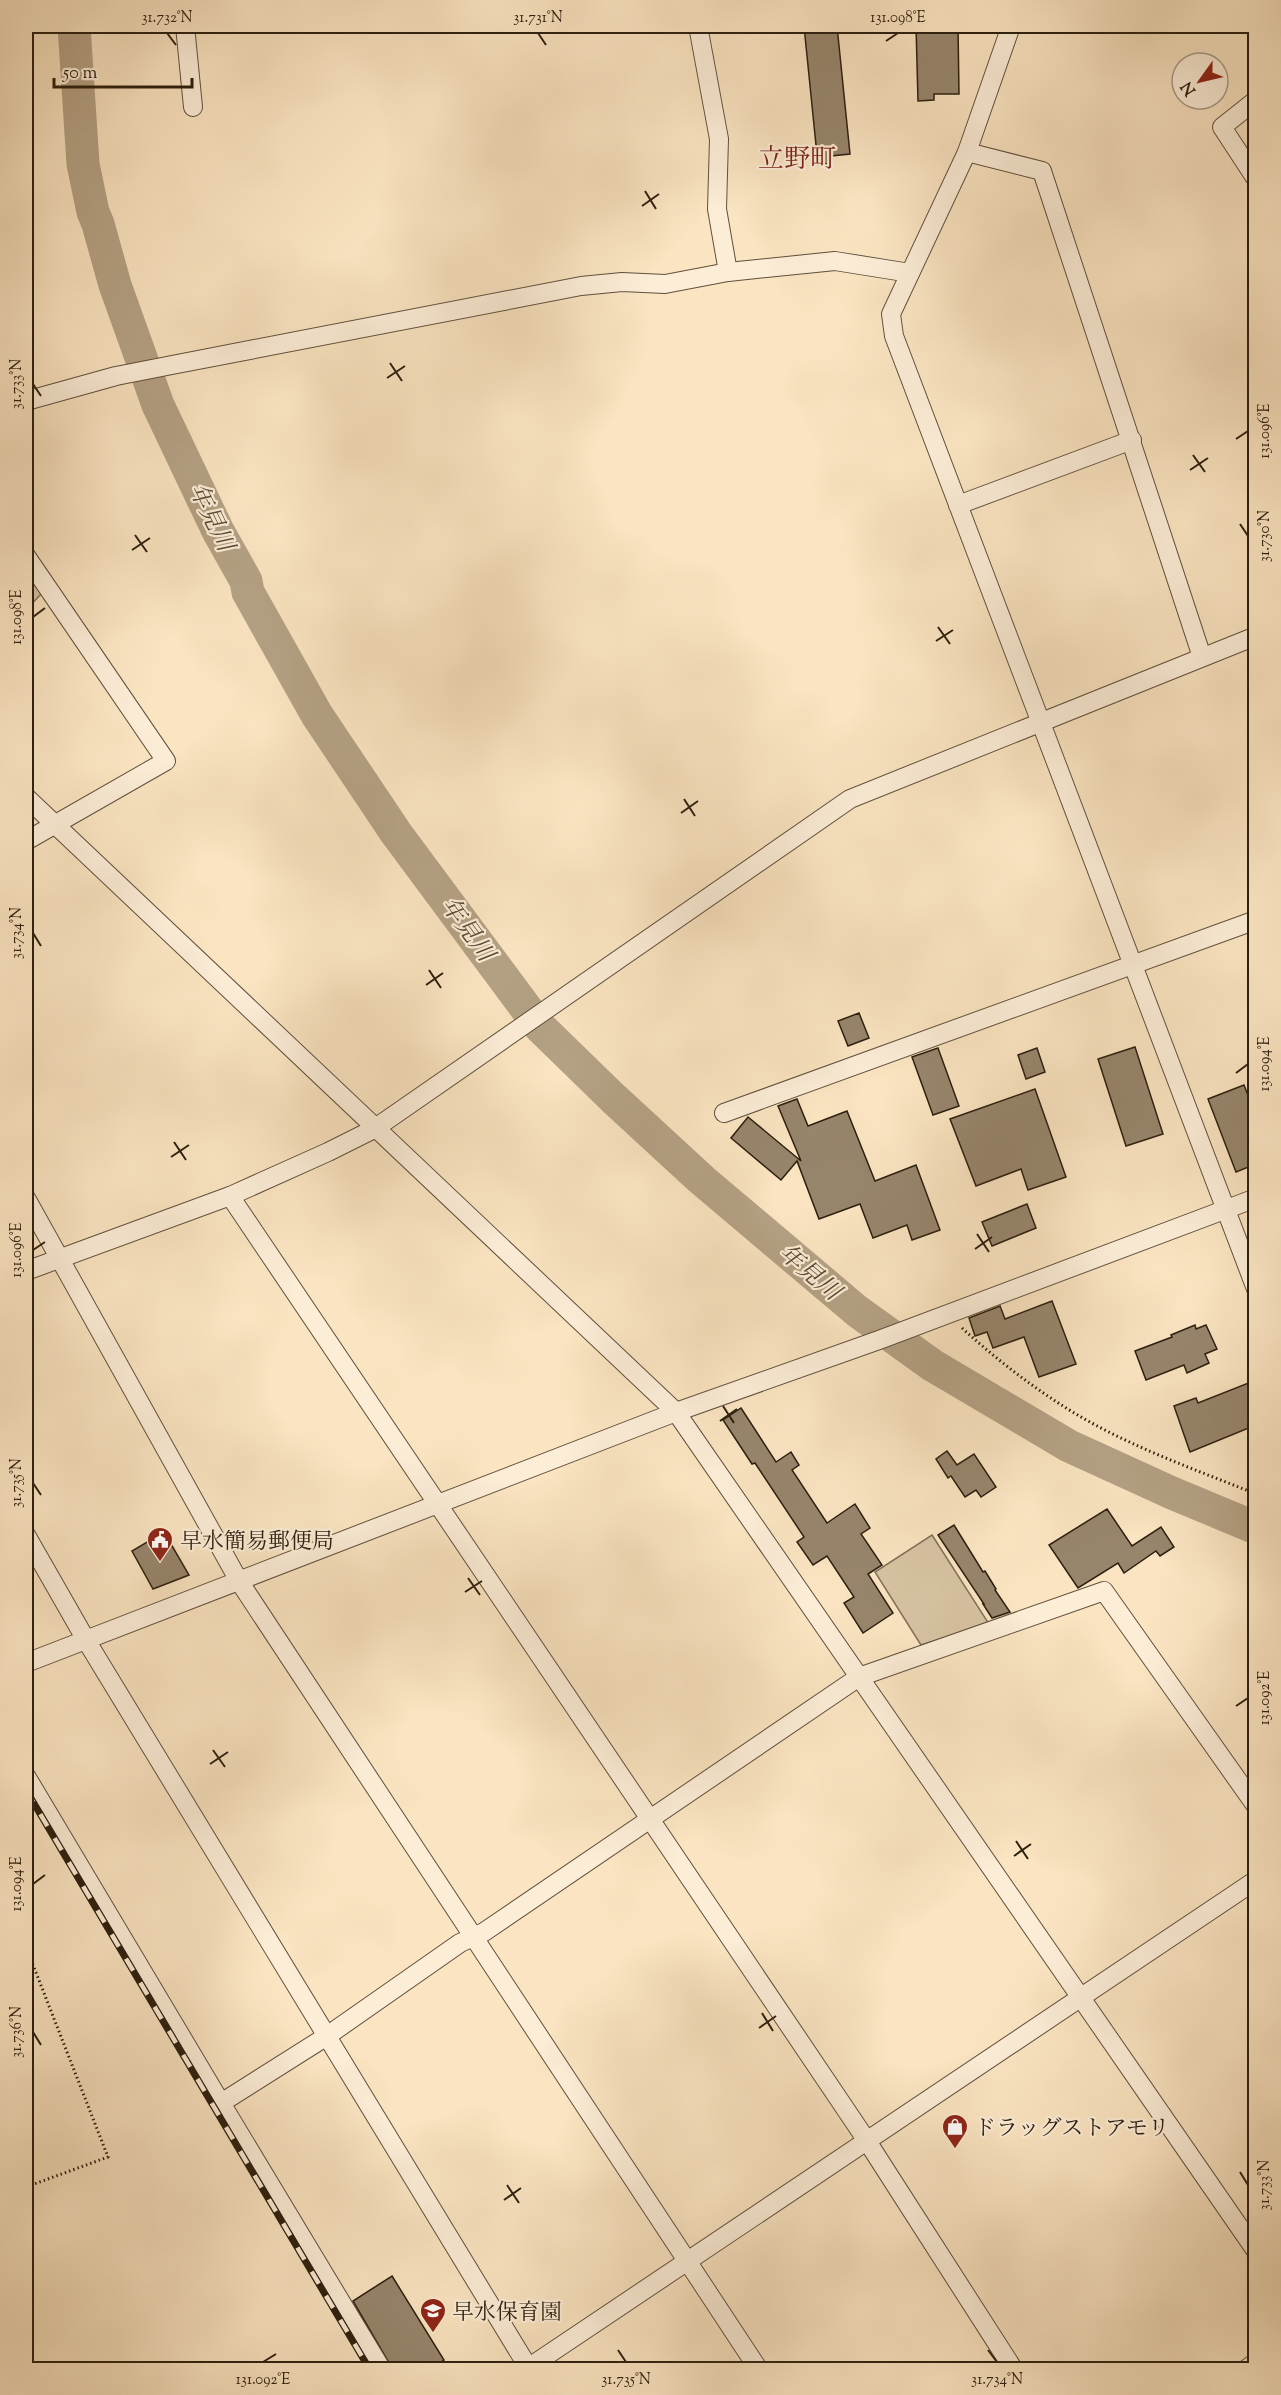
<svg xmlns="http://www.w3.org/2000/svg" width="1281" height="2395" font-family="'Sorts Mill Goudy','Noto Serif JP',serif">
<rect width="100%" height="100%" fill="#fae4c1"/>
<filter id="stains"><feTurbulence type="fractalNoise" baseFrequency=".00333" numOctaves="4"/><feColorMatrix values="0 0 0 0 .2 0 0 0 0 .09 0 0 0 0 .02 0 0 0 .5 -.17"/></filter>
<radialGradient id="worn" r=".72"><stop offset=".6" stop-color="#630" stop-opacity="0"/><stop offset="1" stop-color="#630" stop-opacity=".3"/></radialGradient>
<g fill="#d7c3a3" stroke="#827159" stroke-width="1.5">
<polygon points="26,566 43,592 26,610"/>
<polygon points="932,1535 989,1624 921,1645 875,1572"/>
</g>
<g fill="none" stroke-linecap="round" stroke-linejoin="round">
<polyline stroke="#b4a184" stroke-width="33" points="74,26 83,164 93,212 98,224 115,285 158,405 218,531 246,581 248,592 317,715 396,833 540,1027 613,1098 702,1180 857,1311 932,1365 1069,1446 1172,1493 1256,1528"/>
</g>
<g fill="#97856c" stroke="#2c1f0f" stroke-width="1.5">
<polygon points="804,26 837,26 850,154 831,156 832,163 818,165"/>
<polygon points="916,26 958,26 959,94 934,94 934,100 918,101"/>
<polygon points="859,1013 869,1038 848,1046 838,1021"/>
<polygon points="1135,1047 1163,1134 1126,1146 1098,1059"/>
<polygon points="938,1048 959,1106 933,1115 912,1057"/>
<polygon points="1037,1048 1045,1072 1026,1079 1018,1055"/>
<polygon points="1244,1085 1256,1116 1256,1164 1236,1172 1208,1099"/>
<polygon points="1035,1089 1066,1177 1028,1190 1021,1169 976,1186 950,1119"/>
<polygon points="797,1099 808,1126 847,1111 875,1181 916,1165 940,1230 912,1240 907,1225 873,1238 860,1204 819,1219 797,1161 781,1180 731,1138 748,1117 801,1161 778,1106"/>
<polygon points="1027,1204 1036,1228 992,1246 982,1222"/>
<polygon points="1052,1301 1076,1364 1039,1377 1024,1337 993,1348 987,1332 975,1336 969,1318 1000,1306 1005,1319"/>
<polygon points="1195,1325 1196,1329 1206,1325 1217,1349 1205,1354 1209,1363 1187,1373 1184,1365 1146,1380 1135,1351 1172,1337 1171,1335"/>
<polygon points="1256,1380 1256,1425 1190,1452 1174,1406 1196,1398 1198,1403"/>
<polygon points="741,1408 776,1462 791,1452 799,1465 792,1470 827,1523 855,1504 870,1528 861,1534 882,1565 868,1574 893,1613 863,1633 844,1603 854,1597 827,1556 813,1565 797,1542 804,1537 755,1463 752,1464 723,1420"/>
<polygon points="947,1451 957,1465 974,1454 996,1487 981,1497 976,1490 965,1497 951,1476 948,1478 936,1459"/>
<polygon points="1107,1509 1132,1546 1161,1527 1174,1547 1160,1556 1156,1551 1124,1573 1118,1563 1078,1588 1049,1545"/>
<polygon points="954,1525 983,1572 985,1571 996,1589 995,1590 1010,1612 992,1618 983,1604 984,1604 938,1535"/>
<polygon points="164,1532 189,1575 153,1589 132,1551"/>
<polygon points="392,2276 444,2360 429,2370 393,2370 353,2301"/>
</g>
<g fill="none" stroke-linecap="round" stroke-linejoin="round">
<defs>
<g id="minor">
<polyline points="185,26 193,107"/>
<polyline points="698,26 719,139 717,209 728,272"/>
<polyline points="1011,26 967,152 891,314 894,336 1256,1289"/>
<polyline points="1256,100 1222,127 1256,179"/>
<polyline points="967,152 1042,171 1202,657"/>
<polyline points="26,401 116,376 172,365 581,286 622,282 665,284 728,272 835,261 910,273"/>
<polyline points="958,505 1132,440"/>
<polyline points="26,556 166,761 26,841"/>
<polyline points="26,797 676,1412 1256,2251"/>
<polyline points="724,1113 1256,920"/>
<polyline points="230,1196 867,2141 1014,2370"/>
<polyline points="26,1198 239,1581 759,2370"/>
<polyline points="26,1271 230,1196 328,1152 374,1129 850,799 1256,636"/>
<polyline points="26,1535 86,1640 528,2367"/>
<polyline points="26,1663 676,1412 879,1340 1256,1198"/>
<polyline points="26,1776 221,2103 327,2036 460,1943 484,1932 859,1677 1104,1591 1256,1806"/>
<polyline points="221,2103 382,2370"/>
<polyline points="525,2370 1256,1880"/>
<polyline points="1245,2370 1256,2362"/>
</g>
</defs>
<use href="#minor" stroke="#60503c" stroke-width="20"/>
<g stroke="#2c1f0f" stroke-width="3" stroke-dasharray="1.5 3" stroke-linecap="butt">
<path d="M962,1328C996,1359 1032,1387 1071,1411C1128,1446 1194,1469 1256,1494"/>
<polyline points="26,1947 108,2157 26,2187"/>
</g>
<use href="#minor" stroke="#fcedd7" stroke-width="18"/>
<defs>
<polyline id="rail" points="26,1790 370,2370"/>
</defs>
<use href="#rail" stroke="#2c1f0f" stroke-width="7"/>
<use href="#rail" stroke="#fcedd7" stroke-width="4.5" stroke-dasharray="14" stroke-linecap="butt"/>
</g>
<path fill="none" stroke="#2c1f0f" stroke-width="2" d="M167,33L176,45M538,33L546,45M886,41L898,33M645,191L656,209M642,206L659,194M390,363L402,381M387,378L405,366M33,384L41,396M1236,439L1248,431M1193,455L1205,472M1190,470L1208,458M1240,524L1248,536M135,535L147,552M132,550L150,538M33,617L45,608M938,627L950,644M936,641L953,630M684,799L695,816M681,813L698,801M33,933L41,946M429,970L441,988M426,985L443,973M1236,1073L1248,1064M174,1142L186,1160M171,1157L189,1145M977,1234L989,1252M975,1249L992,1237M33,1250L45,1242M723,1406L734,1423M720,1421L737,1409M33,1483L41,1495M468,1578L480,1595M465,1592L482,1581M1236,1706L1248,1698M213,1750L225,1767M210,1764L228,1752M1016,1841L1028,1859M1014,1856L1031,1844M33,1884L45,1875M762,2013L773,2031M759,2028L776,2016M33,2032L41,2045M1240,2172L1248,2185M507,2185L519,2203M504,2200L521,2188M618,2350L626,2362M988,2350L997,2362M263,2362L276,2354"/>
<defs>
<symbol id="civic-pin" viewBox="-11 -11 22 30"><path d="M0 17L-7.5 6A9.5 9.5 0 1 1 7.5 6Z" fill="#8f2418" stroke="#fcedd7"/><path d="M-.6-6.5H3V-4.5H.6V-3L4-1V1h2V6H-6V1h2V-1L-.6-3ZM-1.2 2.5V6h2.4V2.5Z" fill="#fff"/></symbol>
<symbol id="shop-pin" viewBox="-11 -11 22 30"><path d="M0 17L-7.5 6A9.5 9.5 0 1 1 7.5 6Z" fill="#8f2418" stroke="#fcedd7"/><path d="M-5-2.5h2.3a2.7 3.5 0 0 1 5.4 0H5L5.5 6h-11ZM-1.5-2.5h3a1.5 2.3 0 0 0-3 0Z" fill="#fff"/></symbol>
<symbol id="school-pin" viewBox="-11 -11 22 30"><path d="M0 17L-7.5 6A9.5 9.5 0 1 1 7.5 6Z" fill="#8f2418" stroke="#fcedd7"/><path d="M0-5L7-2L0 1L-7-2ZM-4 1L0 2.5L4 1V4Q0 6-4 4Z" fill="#fff"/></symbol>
</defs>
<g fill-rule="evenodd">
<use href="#civic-pin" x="145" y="1525" width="30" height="40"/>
<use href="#shop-pin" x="940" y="2112" width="30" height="40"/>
<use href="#school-pin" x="418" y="2296" width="30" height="40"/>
</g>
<g text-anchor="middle" stroke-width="4.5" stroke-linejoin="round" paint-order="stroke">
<g font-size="22" fill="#2c1f0f" stroke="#fcedd7" text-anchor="start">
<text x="180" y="1548">早水簡易郵便局</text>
<text x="974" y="2135">ドラッグストアモリ</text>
<text x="452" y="2319">早水保育園</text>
</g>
<g font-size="24" font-style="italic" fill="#5c4c38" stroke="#fcedd7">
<text transform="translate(212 517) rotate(64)" y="8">年見川</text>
<text transform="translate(468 929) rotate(54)" y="8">年見川</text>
<text transform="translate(810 1272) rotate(40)" y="8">年見川</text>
</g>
<g font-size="26" fill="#7a1f14" stroke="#fcedd7">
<text x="797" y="167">立野町</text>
</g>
</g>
<rect width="1281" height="2395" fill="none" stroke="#fae4c1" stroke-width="66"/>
<g transform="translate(1200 81) rotate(236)"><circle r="28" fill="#fcedd7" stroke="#a99b87" stroke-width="1.5"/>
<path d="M0-4.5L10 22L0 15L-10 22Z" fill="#8f2418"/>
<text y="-9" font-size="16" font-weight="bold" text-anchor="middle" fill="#2c1f0f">N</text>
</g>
<path d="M54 78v9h138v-9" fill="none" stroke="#2c1f0f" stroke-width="3"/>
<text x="63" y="78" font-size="18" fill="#2c1f0f" stroke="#fcedd7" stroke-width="4.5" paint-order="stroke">50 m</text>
<rect x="33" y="33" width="1215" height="2329" fill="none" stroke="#2c1f0f" stroke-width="2"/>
<g font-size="15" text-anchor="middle" fill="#2c1f0f">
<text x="167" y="22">31.732°N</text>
<text x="538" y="22">31.731°N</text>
<text x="898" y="22">131.098°E</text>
<text transform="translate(16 384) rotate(-90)" y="5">31.733°N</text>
<text transform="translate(1264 431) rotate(-90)" y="5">131.096°E</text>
<text transform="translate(1264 536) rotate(-90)" y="5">31.730°N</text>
<text transform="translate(16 617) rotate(-90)" y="5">131.098°E</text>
<text transform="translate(16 933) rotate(-90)" y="5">31.734°N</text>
<text transform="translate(1264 1064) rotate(-90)" y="5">131.094°E</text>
<text transform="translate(16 1250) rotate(-90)" y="5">131.096°E</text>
<text transform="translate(16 1483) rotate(-90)" y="5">31.735°N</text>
<text transform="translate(1264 1698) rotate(-90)" y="5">131.092°E</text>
<text transform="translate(16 1884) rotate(-90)" y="5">131.094°E</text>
<text transform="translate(16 2032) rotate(-90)" y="5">31.736°N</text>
<text transform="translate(1264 2185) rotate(-90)" y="5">31.733°N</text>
<text x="263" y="2384">131.092°E</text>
<text x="626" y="2384">31.735°N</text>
<text x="997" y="2384">31.734°N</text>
</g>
<rect width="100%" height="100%" filter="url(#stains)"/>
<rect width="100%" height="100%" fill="url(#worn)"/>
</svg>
